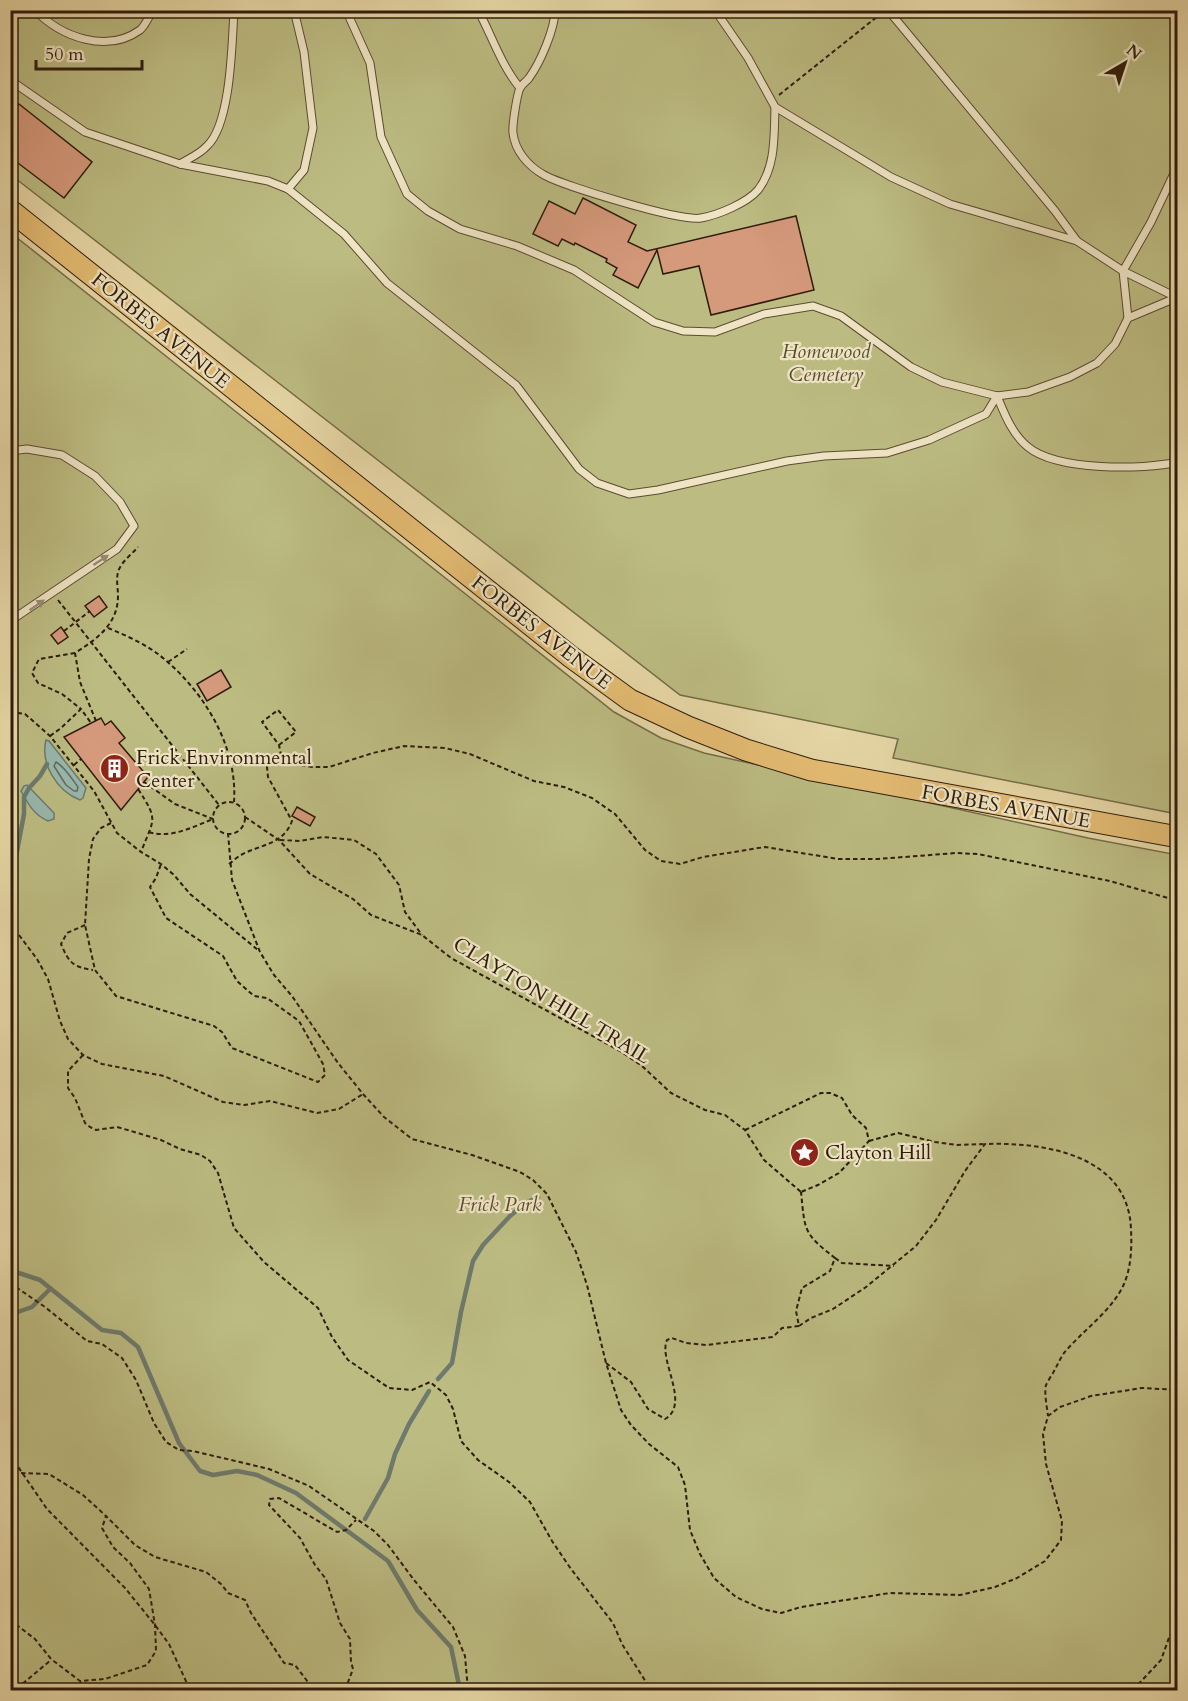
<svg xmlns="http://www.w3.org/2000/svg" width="1188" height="1701" font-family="Cardo,serif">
<rect width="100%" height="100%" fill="#e7d7a6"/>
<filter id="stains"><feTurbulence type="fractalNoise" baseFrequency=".00333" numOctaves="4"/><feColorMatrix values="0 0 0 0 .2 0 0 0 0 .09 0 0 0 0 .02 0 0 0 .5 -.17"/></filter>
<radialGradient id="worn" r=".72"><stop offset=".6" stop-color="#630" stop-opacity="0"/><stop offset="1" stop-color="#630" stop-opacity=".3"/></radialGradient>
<g fill="#bcbc82" stroke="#756c46" stroke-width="1.5">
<polygon points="10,11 1177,11 1177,814 893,758 898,739 680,695 11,175"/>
<polygon points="11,233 614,712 661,738 704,753 1088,838 1178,855 1177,1690 11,1690"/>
</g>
<g fill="#98b8ae" stroke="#6e7a6d" stroke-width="1.5">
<path d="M46,740L49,741L86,788L83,798L80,800C57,791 40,764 46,740Z"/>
<path d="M27,785L54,813V819L48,821C34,815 28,804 21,791L24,786Z"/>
</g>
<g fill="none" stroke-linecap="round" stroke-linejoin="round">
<path stroke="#636a5c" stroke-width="1.5" d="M56,762C65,767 72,779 78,787L77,791H74L66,785L54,766Z"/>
<g stroke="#6e7a6d" stroke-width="4.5">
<polyline points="10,869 15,862 24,814 24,797 29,788 40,776 47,764"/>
<polyline points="10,1270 40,1280 102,1330 121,1333 138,1347 179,1443 200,1471 213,1475 237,1471 257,1475 296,1493 388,1561 417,1610 451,1647 460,1690"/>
<polyline points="10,1326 15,1313 32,1307 50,1289"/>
<polyline points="438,1379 452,1363 461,1312 473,1261 483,1245 510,1216 526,1203 538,1197"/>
<polyline points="365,1519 388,1478 395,1454 409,1424 429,1391"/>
</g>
</g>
<g fill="#d5997b" stroke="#2e1c0b" stroke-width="1.5">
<polygon points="19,104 92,162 64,198 10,157 10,115"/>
<polygon points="583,198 636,225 628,242 647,251 796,216 814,290 711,315 699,266 663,274 657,250 638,288 613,275 617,268 606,262 607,259 575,243 574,245 562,239 558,246 533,234 549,201 575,214"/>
<polygon points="99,596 107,607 94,617 85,606"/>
<polygon points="61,627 68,637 58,644 51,635"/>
<polygon points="221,670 231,687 207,701 197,684"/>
<polygon points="101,718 105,725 111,721 125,738 119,743 148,777 121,810 64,737"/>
<polygon points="297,807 315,817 310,826 292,816"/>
</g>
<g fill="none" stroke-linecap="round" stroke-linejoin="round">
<defs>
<g id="service">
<path d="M35,10C61,37 107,54 140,30C145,26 149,16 153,10"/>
<polyline points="346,10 370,63 381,137 407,194 428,211 460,229 517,246 574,270 654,322 683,331 715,332 764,314 813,306 841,316 911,367 942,382 997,396 1028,392 1070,377 1097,363 1115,344 1128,318 1178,297"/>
<path d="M478,10C492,36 501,65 520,88"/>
<path d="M555,10C555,29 540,63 529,78C527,81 522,84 520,88C517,94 512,126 513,133C515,151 528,166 544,175C564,186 681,222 701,218C718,215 747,203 758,190C776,167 774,135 775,107"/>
<polyline points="715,10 748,58 775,107 891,177 950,204 1077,241 1123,271 1151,222 1178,165"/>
<polyline points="888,10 1055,211 1077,241"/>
<polyline points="10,80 85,132 180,164 268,181 288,189 344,234 387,283 516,385 579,469 597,483 629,494 658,490 787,461 824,456 887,453 929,440 986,414 997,396"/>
<path d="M180,164C188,159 200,154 207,146C231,124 232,43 234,10"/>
<polyline points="288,189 304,170 313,128 304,52 294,10"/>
<polyline points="1128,318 1123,271 1176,297"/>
<path d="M997,396C1005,415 1012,434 1028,447C1057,471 1143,470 1178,462"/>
<polyline points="10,451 27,449 62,455 95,476 120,502 134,526 117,549 10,621"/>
</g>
<polyline id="primary" points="10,210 571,657 630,700 688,727 746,750 811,770 1178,837"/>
</defs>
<use href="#service" stroke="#5c4b32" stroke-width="9"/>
<use href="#primary" stroke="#2e1c0b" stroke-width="23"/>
<g stroke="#2e1c0b" stroke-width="2" stroke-dasharray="4.5 3" stroke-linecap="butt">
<polyline points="779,95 878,16"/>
<polyline points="58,600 219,805"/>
<path d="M108,628C125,635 143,643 158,654C202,688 238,745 234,802"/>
<polyline points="64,631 90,611"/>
<polyline points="75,653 39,659 32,673 38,683 62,694 81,709"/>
<polyline points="168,662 187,649"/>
<polyline points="10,712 25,714 50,736 94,791 117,833 141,852 161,864 174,875 190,894 258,950"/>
<path d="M96,721L80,682L75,653C97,639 118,624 118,596C118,588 116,580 118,572C121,562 131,555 138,547"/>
<polyline points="50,736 61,728 81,709 91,723"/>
<polyline points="279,745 296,732 278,710 262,722 279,745 281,755"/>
<polyline points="281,755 296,764 312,767 329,767 373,753 404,746 445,748 470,754 534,781 564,787 592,798 615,814 645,850 661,861 680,864 703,857 765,847 838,859 878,859 956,853 978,854 1110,881 1178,901"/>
<polyline points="74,765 81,759"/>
<polyline points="144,782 175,804 213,819"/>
<path d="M138,789C159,821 154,818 141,852"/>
<circle cx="229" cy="818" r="16"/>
<polyline points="245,817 279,840 310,874 353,899 371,915 422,935 451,958 620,1051 642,1066 671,1093 705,1110 725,1115 745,1130 764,1160 801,1192"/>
<polyline points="111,823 101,828 93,839 89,859 85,925 95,970 116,996 214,1026 222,1032 232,1048 318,1082 325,1075 323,1064 299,1021 267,998 254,996 237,981 223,956 166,918 150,887 156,878 161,864"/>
<path d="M149,832C170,839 193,827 213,819"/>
<polyline points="228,833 232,880 260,952 274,975 292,996 338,1063 363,1094 384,1117 412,1139 472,1155 520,1172 533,1180 547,1194 576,1252 587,1285 606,1363 621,1410 631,1425 649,1444 678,1467 685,1485 690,1530 700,1554 714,1578 736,1597 762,1609 781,1613 801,1607 890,1593 960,1595 995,1587 1017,1578 1045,1561 1061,1540 1062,1521 1046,1464 1043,1434 1048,1416 1060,1407 1091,1396 1142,1388 1178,1390"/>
<polyline points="280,840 300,841 323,837 354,840 376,854 399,885 405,912 422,935"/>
<path d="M229,864C233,861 237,857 241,855C261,844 283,845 292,821L268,777L267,767L270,760L280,756"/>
<polyline points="10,923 37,959 48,979 60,1021 68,1039 83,1055 102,1064 164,1076 223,1102 244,1105 270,1101 317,1113 339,1109 363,1094"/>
<path d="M85,925L67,933L61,944C69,963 73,967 93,970"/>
<polyline points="83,1055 68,1071 68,1088 75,1098 85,1123 90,1127 96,1130 117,1127 131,1131 161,1140 180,1149 201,1155 210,1161 218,1173 234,1228 264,1262 318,1308 332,1337 348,1360 389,1388 412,1390 430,1382 446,1395 453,1409 461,1441 478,1460 509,1482 530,1502 552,1541 571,1569 613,1623 622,1644 651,1690"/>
<polyline points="745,1130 821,1093 830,1093 842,1098 852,1115 866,1128 869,1141 839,1173 818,1185 801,1192"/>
<polyline points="869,1141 898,1133 935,1142 957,1145 984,1144"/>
<polyline points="835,1258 842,1263 894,1266"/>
<polyline points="10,1283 45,1307 87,1341 102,1344 122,1358 136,1380 154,1423 166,1442 179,1450 193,1451 269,1469 309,1486 374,1531 388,1545 414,1580 453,1627 465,1656 468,1690"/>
<path d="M799,1326L811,1318L833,1309L866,1287L916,1246L936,1220L965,1171L985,1144C1045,1142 1129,1155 1131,1230C1132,1247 1131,1268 1124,1284C1112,1311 1083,1330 1064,1353C1060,1359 1057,1366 1053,1373C1051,1376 1048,1381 1046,1385C1044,1393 1047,1407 1048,1416"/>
<path d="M606,1363L631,1382L648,1409L665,1419C691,1404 658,1360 667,1340L672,1338L686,1343L706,1345L773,1337L782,1328L799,1326L796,1311L802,1288L830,1271L835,1258C803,1233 805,1231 801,1192"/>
<polyline points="10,1455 47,1509 125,1588 155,1625 169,1644 190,1690"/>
<polyline points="21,1473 49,1474 83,1495 106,1516"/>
<polyline points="10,1620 35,1639 51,1659 80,1681 105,1679 147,1665 156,1651 155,1625 149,1589 130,1563 113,1547 102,1528 106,1516 135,1545 155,1557 206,1572 221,1584 228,1593 245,1600 251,1613 284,1663 295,1665 314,1690"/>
<polyline points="80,1682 89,1690"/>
<polyline points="10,1689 15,1690 51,1660"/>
<polyline points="345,1690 353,1669 351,1662 350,1639 340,1623 326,1579 315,1565 300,1538 269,1505 270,1499 279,1498 337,1532 346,1530 356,1520"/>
<polyline points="1133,1690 1161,1660 1170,1635 1178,1626"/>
</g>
<use href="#service" stroke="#efe5c5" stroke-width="7"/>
<use href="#primary" stroke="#e4bc73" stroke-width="21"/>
</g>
<defs><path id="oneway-solid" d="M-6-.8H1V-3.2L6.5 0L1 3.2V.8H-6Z" transform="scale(1.5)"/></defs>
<g fill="#988b71">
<use href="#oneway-solid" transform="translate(101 560) rotate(-33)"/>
<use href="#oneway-solid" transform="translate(37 605) rotate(-35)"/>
</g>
<defs>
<symbol id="building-disc" viewBox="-11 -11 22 22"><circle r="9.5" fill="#8f2418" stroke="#efe5c5"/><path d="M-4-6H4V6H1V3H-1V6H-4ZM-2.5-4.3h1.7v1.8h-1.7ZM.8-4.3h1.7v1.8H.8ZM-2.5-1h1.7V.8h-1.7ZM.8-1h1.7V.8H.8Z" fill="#fff"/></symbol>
<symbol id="sight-disc" viewBox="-11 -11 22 22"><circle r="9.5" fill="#8f2418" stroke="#efe5c5"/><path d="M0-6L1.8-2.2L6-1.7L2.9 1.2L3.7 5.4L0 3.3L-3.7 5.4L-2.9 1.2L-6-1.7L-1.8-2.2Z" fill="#fff"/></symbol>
</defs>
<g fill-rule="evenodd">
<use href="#building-disc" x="98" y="752" width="33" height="33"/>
<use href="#sight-disc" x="788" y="1136" width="33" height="33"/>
</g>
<g text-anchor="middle" stroke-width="4.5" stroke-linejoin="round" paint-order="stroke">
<g font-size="20" fill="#2e1c0b" stroke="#efe5c5">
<text transform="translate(161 330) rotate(39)" y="7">FORBES AVENUE</text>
<text transform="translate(542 632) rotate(38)" y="7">FORBES AVENUE</text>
<text transform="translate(1006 806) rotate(10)" y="7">FORBES AVENUE</text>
<text transform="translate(552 1000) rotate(31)" y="7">CLAYTON HILL TRAIL</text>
</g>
<g font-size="20" font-style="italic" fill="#594c2f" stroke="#efe5c5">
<text x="826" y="358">Homewood<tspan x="826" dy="23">Cemetery</tspan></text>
<text x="500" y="1211">Frick Park</text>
</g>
<g font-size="20" fill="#2e1c0b" stroke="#efe5c5" text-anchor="start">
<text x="136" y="764">Frick Environmental<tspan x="136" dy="23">Center</tspan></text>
<text x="825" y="1159">Clayton Hill</text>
</g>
</g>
<rect width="1188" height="1701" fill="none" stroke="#e7d7a6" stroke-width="36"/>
<rect x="12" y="12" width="1164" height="1677" fill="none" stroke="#2e1c0b" stroke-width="3"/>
<rect x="18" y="18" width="1152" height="1665" fill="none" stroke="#2e1c0b" stroke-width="1.5"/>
<g transform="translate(1125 63) rotate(39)" stroke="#efe5c5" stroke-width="4.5" paint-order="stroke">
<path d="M0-4.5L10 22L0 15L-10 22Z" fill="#2e1c0b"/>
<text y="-9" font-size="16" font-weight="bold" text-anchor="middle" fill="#2e1c0b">N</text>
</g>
<path d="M36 60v9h106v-9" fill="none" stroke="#2e1c0b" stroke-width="3"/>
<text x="45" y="60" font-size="18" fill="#2e1c0b" stroke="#efe5c5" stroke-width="4.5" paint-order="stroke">50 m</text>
<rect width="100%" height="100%" filter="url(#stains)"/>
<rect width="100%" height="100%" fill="url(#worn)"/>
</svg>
